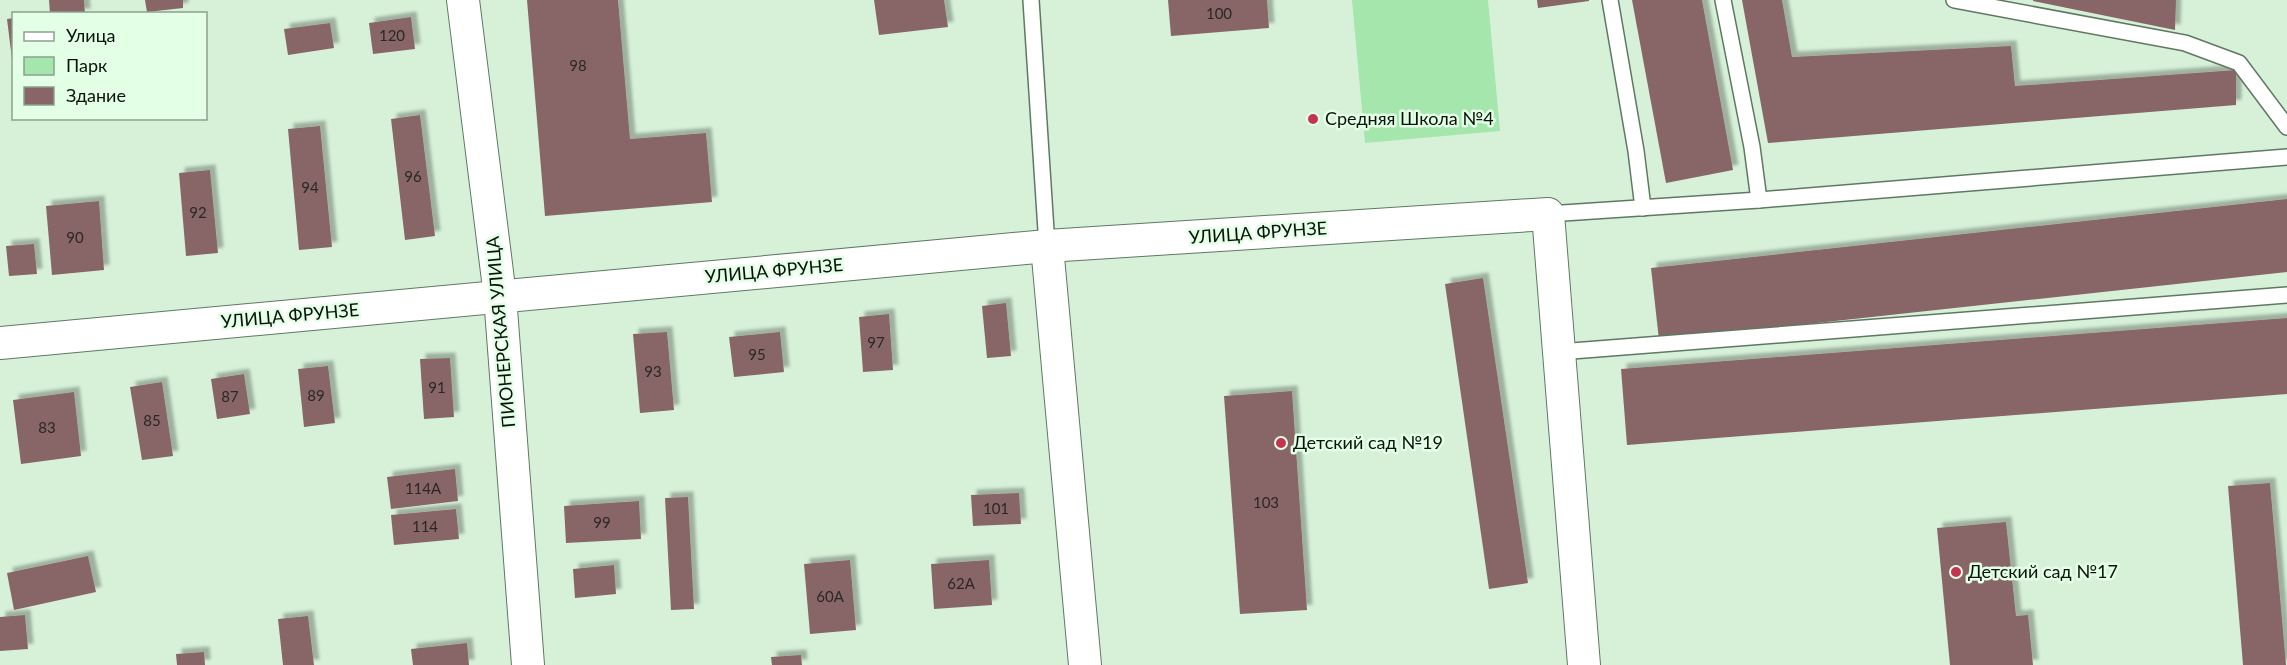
<svg xmlns="http://www.w3.org/2000/svg" width="2287" height="665" font-family="Lato,sans-serif">
<defs>
<filter id="shadow"><feDropShadow dx="5.5" dy="-5.5" stdDeviation="1.5" flood-color="#0004"/></filter>
</defs>
<rect width="100%" height="100%" fill="#d6f1d8"/>
<polygon fill="#a4e6ab" points="1352,0 1488,0 1500,131 1365,143"/>
<g fill="#886668" filter="url(#shadow)">
<polygon points="49,0 84,0 85,14 50,14"/>
<polygon points="145,0 183,0 183,8 147,12"/>
<polygon points="527,0 618,0 630,139 706,133 712,202 545,216"/>
<polygon points="874,0 944,0 948,27 879,35"/>
<polygon points="1168,0 1267,0 1269,28 1171,36"/>
<polygon points="1537,0 1589,0 1589,1 1538,8"/>
<polygon points="1632,0 1702,0 1733,170 1666,183"/>
<polygon points="1742,0 1782,0 1792,57 2011,46 2015,86 2236,70 2236,105 1768,143"/>
<polygon points="2033,0 2176,0 2175,30 2033,1"/>
<polygon points="411,17 415,49 373,54 369,23"/>
<polygon points="14,18 14,58 12,59 7,19"/>
<polygon points="330,23 334,48 288,55 284,29"/>
<polygon points="420,115 435,236 405,240 391,119"/>
<polygon points="320,126 332,247 299,250 288,129"/>
<polygon points="210,170 218,253 186,256 179,173"/>
<polygon points="2287,199 2287,272 1659,340 1651,268"/>
<polygon points="99,201 104,270 52,275 46,206"/>
<polygon points="34,244 37,274 9,276 6,246"/>
<polygon points="1483,278 1528,583 1489,589 1445,284"/>
<polygon points="1006,303 1011,356 987,358 982,306"/>
<polygon points="889,314 893,370 863,372 859,317"/>
<polygon points="2287,318 2287,394 1627,445 1621,369"/>
<polygon points="667,332 674,410 640,413 633,334"/>
<polygon points="780,332 784,372 734,377 729,337"/>
<polygon points="450,358 454,417 424,419 420,359"/>
<polygon points="328,366 335,423 304,427 298,369"/>
<polygon points="244,374 250,414 217,419 211,379"/>
<polygon points="162,382 173,456 142,460 130,387"/>
<polygon points="1292,391 1307,610 1240,614 1224,396"/>
<polygon points="74,392 81,456 21,464 13,400"/>
<polygon points="455,469 458,501 391,509 387,477"/>
<polygon points="2270,483 2286,665 2243,665 2228,486"/>
<polygon points="1019,493 1021,524 973,526 971,495"/>
<polygon points="688,497 694,609 671,610 665,498"/>
<polygon points="639,501 641,539 566,543 564,506"/>
<polygon points="456,509 459,539 394,545 391,515"/>
<polygon points="2006,522 2016,616 2028,615 2033,665 1950,665 1937,528"/>
<polygon points="88,556 96,592 14,610 7,573"/>
<polygon points="850,560 856,630 810,634 804,564"/>
<polygon points="989,560 992,605 934,609 931,564"/>
<polygon points="614,565 616,594 575,598 573,569"/>
<polygon points="25,615 28,649 0,651 0,617"/>
<polygon points="308,616 314,665 283,665 278,619"/>
<polygon points="467,643 469,665 413,665 411,649"/>
<polygon points="204,652 205,665 177,665 176,654"/>
<polygon points="801,655 802,665 772,665 771,657"/>
</g>
<g fill="none" stroke-linecap="round" stroke-linejoin="round">
<defs>
<g id="lane">
<polyline points="1031,0 1047,246"/>
<polyline points="1610,0 1636,151 1643,208"/>
<polyline points="1723,0 1752,147 1759,200"/>
<polyline points="1954,0 2185,43 2239,63 2287,127"/>
<polyline points="1548,214 1759,200 2287,157"/>
<polyline points="1559,352 2287,295"/>
</g>
<g id="street">
<polyline points="463,0 500,296 528,665"/>
<polyline points="1047,246 1085,665"/>
<polyline points="0,343 1047,246 1548,214 1584,665"/>
</g>
</defs>
<use href="#lane" stroke="#607862" stroke-width="18"/>
<use href="#street" stroke="#607862" stroke-width="34"/>
<use href="#lane" stroke="#fff" stroke-width="15"/>
<use href="#street" stroke="#fff" stroke-width="32"/>
</g>
<g fill="#c43451" stroke="#e3ffe6" stroke-width="2">
<circle cx="1313" cy="119" r="6"/>
<circle cx="1281" cy="443" r="6"/>
<circle cx="1956" cy="572" r="6"/>
</g>
<g text-anchor="middle" stroke-width="5" stroke-linejoin="round" paint-order="stroke">
<g font-size="15" fill="#2a2822">
<text x="1219" y="19">100</text>
<text x="392" y="41">120</text>
<text x="578" y="71">98</text>
<text x="413" y="182">96</text>
<text x="310" y="193">94</text>
<text x="198" y="218">92</text>
<text x="75" y="243">90</text>
<text x="876" y="348">97</text>
<text x="757" y="360">95</text>
<text x="653" y="377">93</text>
<text x="437" y="393">91</text>
<text x="316" y="401">89</text>
<text x="230" y="402">87</text>
<text x="152" y="426">85</text>
<text x="47" y="433">83</text>
<text x="423" y="494">114А</text>
<text x="1266" y="508">103</text>
<text x="996" y="514">101</text>
<text x="602" y="528">99</text>
<text x="425" y="532">114</text>
<text x="961" y="589">62А</text>
<text x="830" y="602">60А</text>
</g>
<g font-size="18" fill="#0a130b" stroke="#e3ffe6" text-anchor="start">
<text x="1325" y="125">Средняя Школа №4</text>
<text x="1293" y="449">Детский сад №19</text>
<text x="1968" y="578">Детский сад №17</text>
</g>
<g font-size="18" fill="#0a130b" stroke="#e3ffe6">
<text transform="translate(1258 233) rotate(-4)" y="6">УЛИЦА ФРУНЗЕ</text>
<text transform="translate(774 271) rotate(-5)" y="6">УЛИЦА ФРУНЗЕ</text>
<text transform="translate(290 316) rotate(-5)" y="6">УЛИЦА ФРУНЗЕ</text>
<text transform="translate(501 332) rotate(-95)" y="6">ПИОНЕРСКАЯ УЛИЦА</text>
</g>
</g>
<rect x="12" y="12" width="195" height="108" fill="#e3ffe6" stroke="#8ca18e" stroke-width="1.5"/>
<rect x="24" y="32" width="30" height="9" fill="#ffffff" stroke="#8ca18e" stroke-width="1.5"/>
<text x="66" y="42" font-size="18" fill="#0a130b">Улица</text>
<rect x="24" y="57" width="30" height="18" fill="#a4e6ab" stroke="#8ca18e" stroke-width="1.5"/>
<text x="66" y="72" font-size="18" fill="#0a130b">Парк</text>
<rect x="24" y="87" width="30" height="18" fill="#886668" stroke="#8ca18e" stroke-width="1.5"/>
<text x="66" y="102" font-size="18" fill="#0a130b">Здание</text>
</svg>
